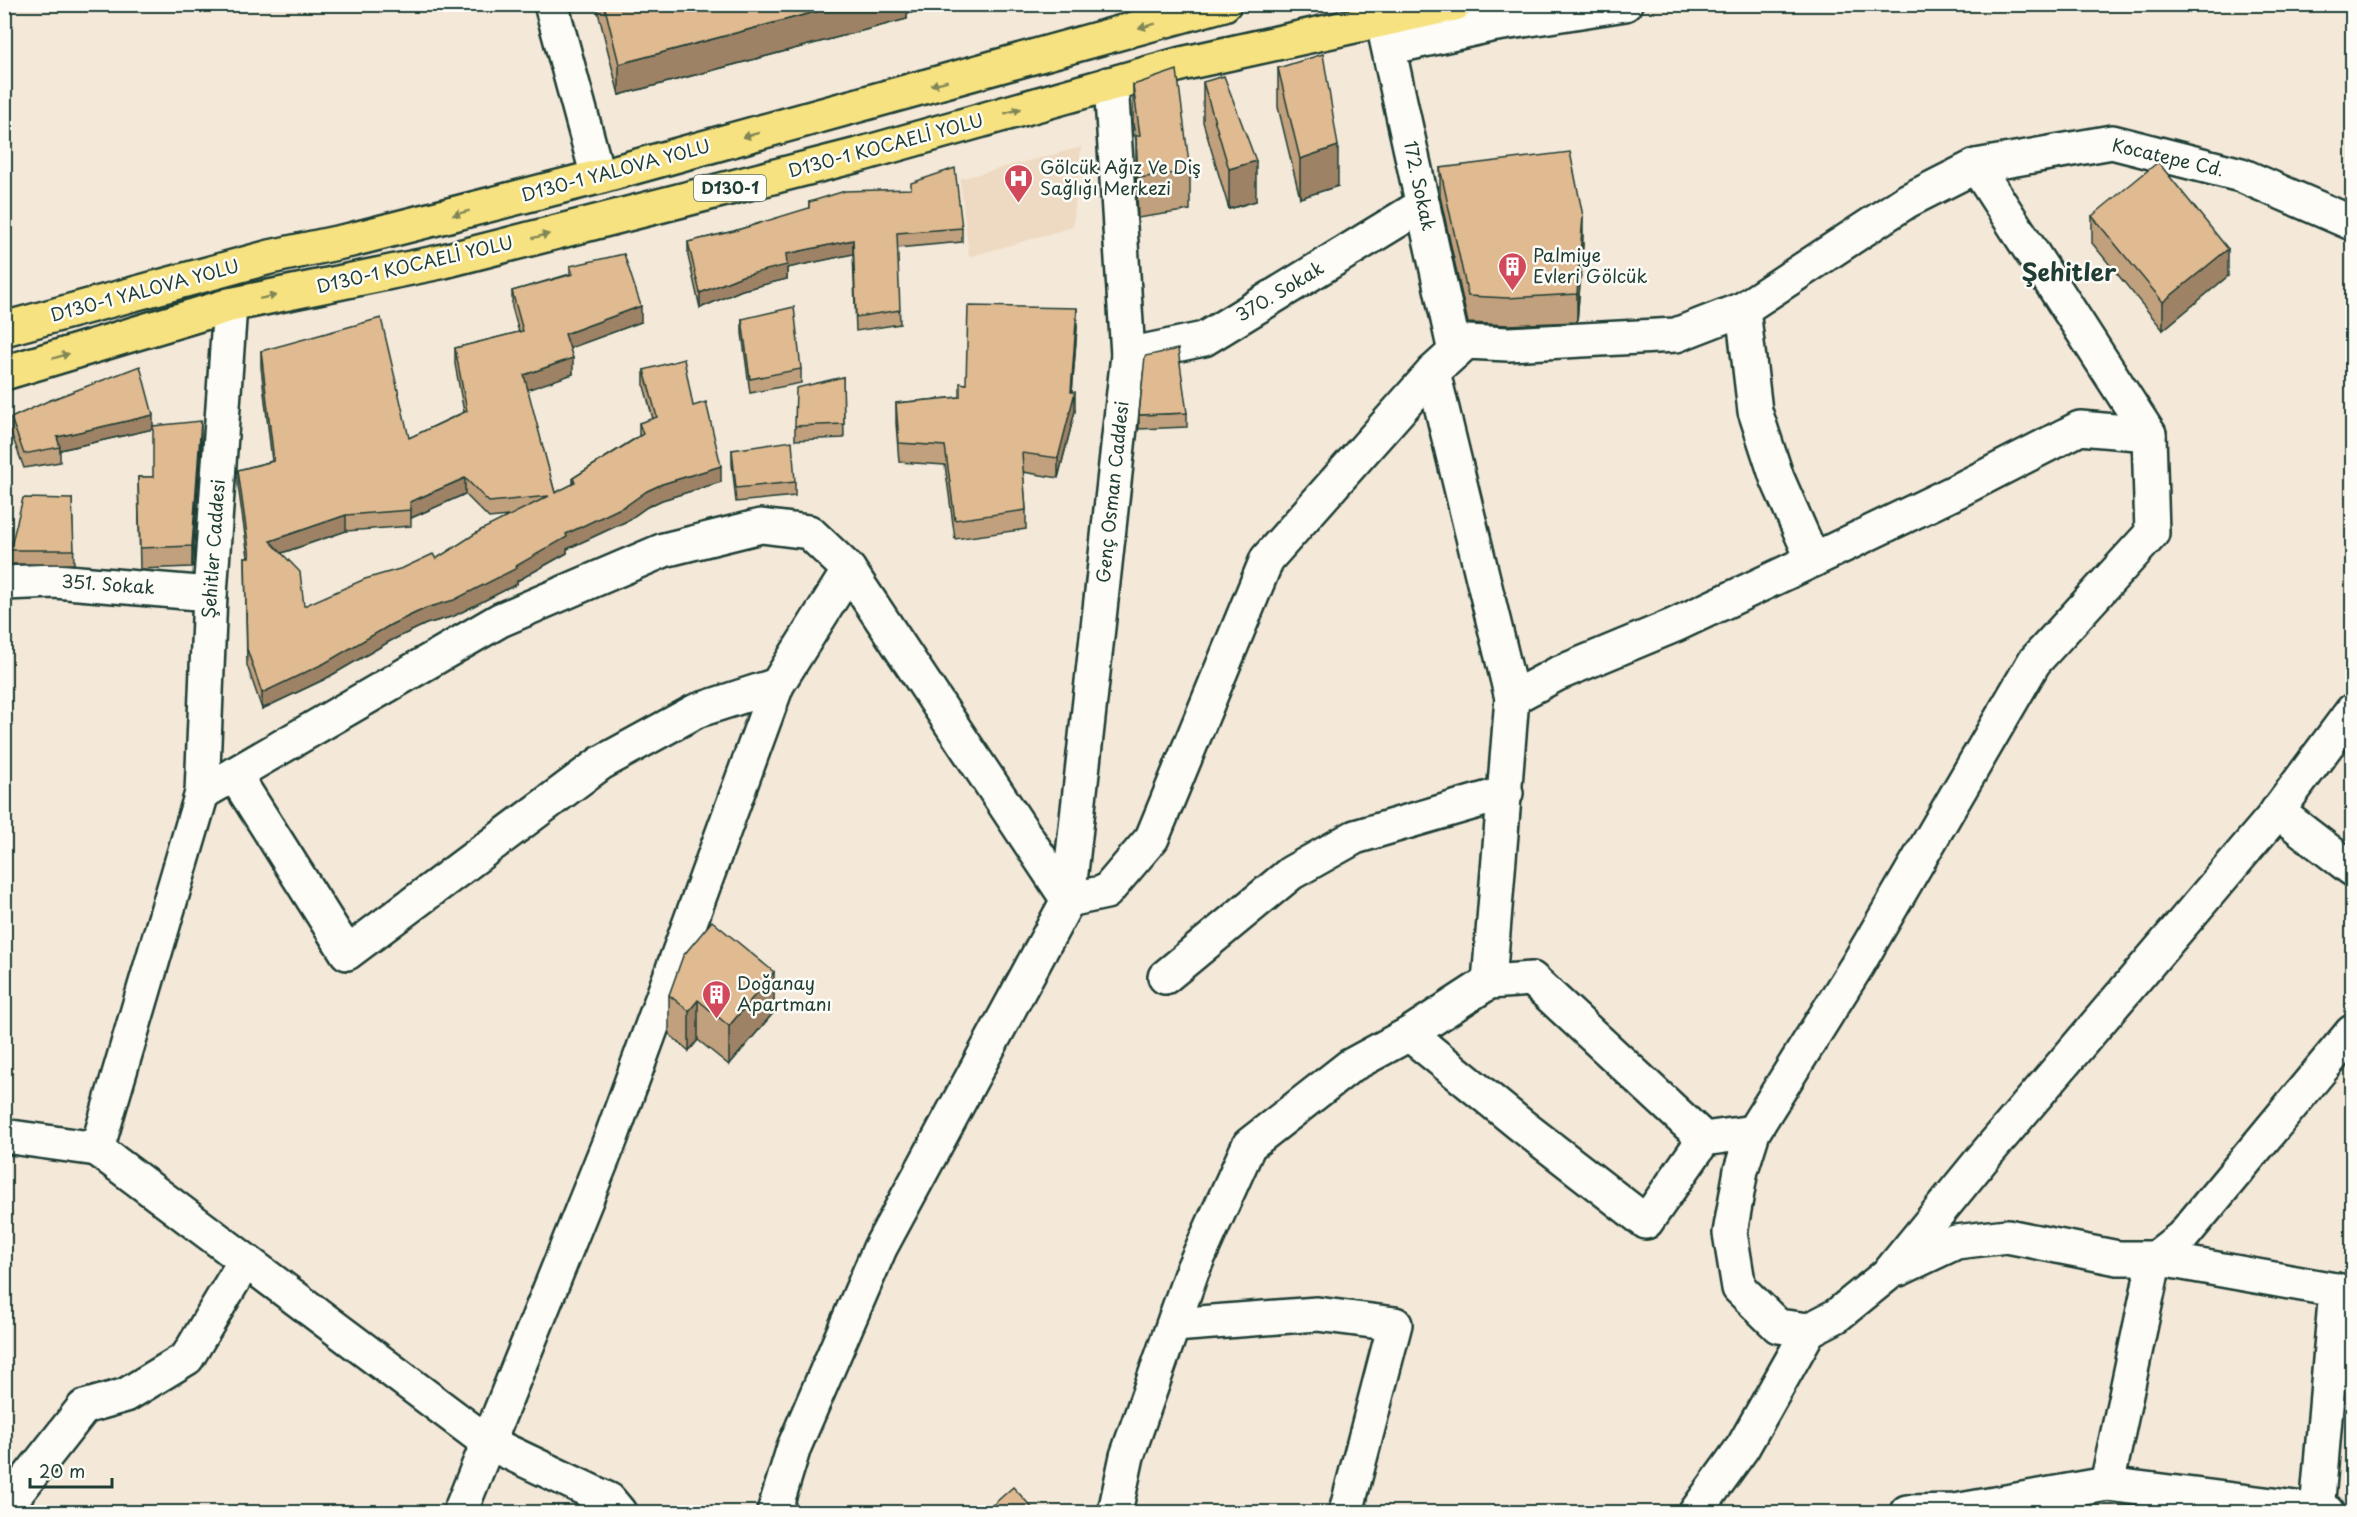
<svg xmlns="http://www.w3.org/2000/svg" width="2357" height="1517" font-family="'Playpen Sans',sans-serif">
<rect width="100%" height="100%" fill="#f4e8d8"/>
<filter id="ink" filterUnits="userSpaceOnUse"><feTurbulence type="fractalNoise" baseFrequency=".0167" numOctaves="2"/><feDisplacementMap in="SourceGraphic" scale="12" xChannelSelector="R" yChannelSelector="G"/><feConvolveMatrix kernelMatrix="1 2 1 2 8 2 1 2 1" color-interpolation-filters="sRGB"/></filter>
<g filter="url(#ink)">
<polygon fill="#eedac3" points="1081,147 1073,227 969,257 960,179"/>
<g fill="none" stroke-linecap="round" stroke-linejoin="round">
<defs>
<g id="street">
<polyline points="551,4 598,177"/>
<polyline points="1382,19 1455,352"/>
<polyline points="1389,48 1491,25 1625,4"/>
<polyline points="1976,166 2149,434 2152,533 2034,662 1858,964 1753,1132 1741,1170 1730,1233 1739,1288 1778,1326 1809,1330 1836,1316 1889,1273 1982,1159 2274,816 2352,711"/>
<polyline points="1743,309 1755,411 1777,478 1813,560"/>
<polyline points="1128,355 1204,339 1423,205"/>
<polyline points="1433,372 1512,698 1489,982"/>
<polyline points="4,583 55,581 210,594"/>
<polyline points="1512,698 1557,674 1675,625 1813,560 1959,490 2080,428 2149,434"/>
<polyline points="234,774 347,953 601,763 696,711 777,685"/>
<polyline points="202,793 210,594 230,305"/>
<polyline points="2277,811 2352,869"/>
<polyline points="1068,900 1106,892 1152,838 1267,559 1433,372 1466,342 1508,344 1676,335 1743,309 1907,201 1976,166 2112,142 2241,175 2352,223"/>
<polyline points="1165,977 1291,873 1355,837 1506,793"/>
<polyline points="1409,1034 1521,1125 1646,1222 1704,1139"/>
<polyline points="4,1136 97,1149"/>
<polyline points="1899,1269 1956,1242 2007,1236 2118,1258 2155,1258 2182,1237 2352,1032"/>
<polyline points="1174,1325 1317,1314 1395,1324 1346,1512"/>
<polyline points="2107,1484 2155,1258 2352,1293"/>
<polyline points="2317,1511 2336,1290"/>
<polyline points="6,1512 11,1500 84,1407 126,1395 187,1358 245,1261"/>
<polyline points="460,1512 611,1138 777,685 849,570"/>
<polyline points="619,1512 609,1500 487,1442 97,1149 202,793 500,620 664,550 761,526 809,532 849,570 1068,900"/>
<polyline points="774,1512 794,1447 880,1248 1068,900 1128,355 1112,99 1108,84"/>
<polyline points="1115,1512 1127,1456 1192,1271 1249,1145 1350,1066 1409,1034 1489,982 1532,979 1704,1139 1753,1132"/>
<polyline points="1696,1512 1743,1447 1809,1330"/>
<polyline points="1907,1512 1955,1511 2107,1484 2327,1512"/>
</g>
<g id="highway">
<polyline points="4,329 270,257 351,240 598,177 1224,4"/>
<polyline points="4,373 230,305 440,262 862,154 1181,64 1455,4"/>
</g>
</defs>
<use href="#street" stroke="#1f3d34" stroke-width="38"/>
<use href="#highway" stroke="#1f3d34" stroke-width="38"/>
<use href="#street" stroke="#fdfcf7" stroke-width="33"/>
<use href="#highway" stroke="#f7e281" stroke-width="33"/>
</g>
<g fill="#c1a07d" stroke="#1f3d34" stroke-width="1.5" fill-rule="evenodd">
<polygon points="596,4 941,4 907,14 907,19 619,95"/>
<polygon points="1278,68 1338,186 1300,198 1278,107"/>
<polygon points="1203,82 1256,201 1229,209 1203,122"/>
<polygon points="1133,85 1190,171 1190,210 1138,218 1136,175 1136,141 1133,124"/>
<polygon points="1440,168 1583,244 1577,322 1508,325 1468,323 1440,196"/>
<polygon points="809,202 962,228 962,242 897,248 900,324 856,331 853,254 787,268 787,279 742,290 700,308 688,256 688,242 734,231 809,209"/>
<polygon points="2092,216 2228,276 2163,330 2092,243"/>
<path d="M570,266L641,322L570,348L573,374L527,389L555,493L573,484V478L639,436V423L653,419L644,386V370L693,406L721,482L662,500L647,507L627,521L567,549V553L517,581V584L454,616L426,624L392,640L325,679L262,709L247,665L245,557H248L238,485V470L272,461L261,367V351L409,438L464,412L455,364V348L519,332L512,307V291L570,274ZM465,494L489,518L508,516L436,559L304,606L282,553L346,531L411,526V518Z"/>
<polygon points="742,319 801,369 801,383 750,393 742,333"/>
<polygon points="1077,327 1072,392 1075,411 1058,478 1023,472 1026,510 1026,529 955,539 945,465 899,462 896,423 896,403 960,397 966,384"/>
<polygon points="843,377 844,438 795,440 795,426"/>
<polygon points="1187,413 1187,427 1139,429 1139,415"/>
<polygon points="11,418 153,429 60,450 60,462 24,468 11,433"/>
<polygon points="201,442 192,567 140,569 138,477 153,477"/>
<polygon points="732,450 795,482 795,496 736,502 732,464"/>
<polygon points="72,499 74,564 10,564 10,550"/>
<polygon points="669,995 774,1012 729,1065 698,1040 689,1051 669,1034"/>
</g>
<g fill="#9d8266" stroke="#1f3d34" stroke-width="1.5">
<polygon points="845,4 941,4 907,14 907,19 619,95 619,64"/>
<polygon points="1338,146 1338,186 1300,198 1300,159"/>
<polygon points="1256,161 1256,201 1229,209 1229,169"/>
<polygon points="1583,216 1583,244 1577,322 1577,294"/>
<polygon points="853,240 853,254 787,268 787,279 742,290 700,308 700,293 742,276 786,254"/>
<polygon points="2228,249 2228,276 2163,330 2163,302"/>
<polygon points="641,306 641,322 565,350 565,334"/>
<polygon points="1077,308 1077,327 1071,406 1075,392 1075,411 1058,478 1058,458"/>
<polygon points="573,358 573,374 524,391 524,375"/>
<polygon points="153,415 153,429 60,450 57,437"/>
<polygon points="201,421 201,442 192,567 192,546"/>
<polygon points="721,466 721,482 662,500 647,507 627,521 567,549 567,553 517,581 517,584 454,616 426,624 392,640 325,679 262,709 262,693 392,624 516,566 566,534 647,491 662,484"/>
<polygon points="465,478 465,494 411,518 411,510 410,502"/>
<polygon points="346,515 346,531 270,557 270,541"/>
<polygon points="774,972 774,1012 729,1065 729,1026"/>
<polygon points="698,1000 698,1040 689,1051 689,1011"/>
</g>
<g fill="#e0ba91" stroke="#1f3d34" stroke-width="1.5" fill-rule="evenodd">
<polygon points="604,4 845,4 619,64"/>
<polygon points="1323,54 1338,146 1300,159 1278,68"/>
<polygon points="1177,70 1190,171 1138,178 1136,136 1140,135 1133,85"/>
<polygon points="1224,76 1256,161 1229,169 1203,82"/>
<polygon points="1570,152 1583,216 1577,294 1508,298 1468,296 1440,168"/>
<polygon points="2158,162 2228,249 2163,302 2092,216"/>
<polygon points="955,168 962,228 897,233 900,310 856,317 853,240 786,254 787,265 742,276 700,293 688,242 734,231 809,208 809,202 845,191 911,189 911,183"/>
<path d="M624,254L641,306L565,334L573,358L524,375L555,493L575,483L573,478L643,434L639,423L657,417L644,370L684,359L693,406L706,402L721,466L662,484L647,491L627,505L566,534L567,537L516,566L517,568L454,600L426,608L392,624L325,663L262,693L247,649L245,557H250L238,470L274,461L261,351L381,318L409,438L467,411L455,348L523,331L512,291L573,274L570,266ZM465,478L489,502L549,496L481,530L436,559L433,554L403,568L365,579L304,606L300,572L270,541L346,515L411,510L410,502Z"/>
<polygon points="968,306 1077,308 1071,392 1075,392 1058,458 1022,453 1026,510 955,520 945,446 899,443 896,403 960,397 960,383 966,384"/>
<polygon points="794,307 801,369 750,379 742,319"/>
<polygon points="1178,349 1187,413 1139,415 1145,356"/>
<polygon points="140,366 153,415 57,437 60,447 24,454 11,418 48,401"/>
<polygon points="843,377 844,424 795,426 796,388"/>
<polygon points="201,421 192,546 140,548 138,477 153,477 153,426"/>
<polygon points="792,441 795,482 736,488 732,450"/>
<polygon points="23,498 72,499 74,550 10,550"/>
<polygon points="712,921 774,972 729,1026 698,1000 689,1011 669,995 683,956"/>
<polygon points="1013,1487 1036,1512 985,1512"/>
</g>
<defs><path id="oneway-solid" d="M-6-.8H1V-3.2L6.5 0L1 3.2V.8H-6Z" transform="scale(1.5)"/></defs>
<g fill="#808757">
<use href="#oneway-solid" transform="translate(1147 26) rotate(165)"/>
<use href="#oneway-solid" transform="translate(939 83) rotate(165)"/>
<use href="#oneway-solid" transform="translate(1013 111) rotate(-16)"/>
<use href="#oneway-solid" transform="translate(751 135) rotate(165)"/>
<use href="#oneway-solid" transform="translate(461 213) rotate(165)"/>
<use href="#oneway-solid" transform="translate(541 236) rotate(-14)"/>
<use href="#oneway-solid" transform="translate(268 297) rotate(-12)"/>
<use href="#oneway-solid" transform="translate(61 356) rotate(-17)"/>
</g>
</g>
<defs>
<symbol id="hospital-pin" viewBox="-11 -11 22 30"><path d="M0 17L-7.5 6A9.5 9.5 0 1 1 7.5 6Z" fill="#d1495b" stroke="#fdfcf7"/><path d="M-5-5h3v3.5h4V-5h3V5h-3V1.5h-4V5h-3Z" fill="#fff"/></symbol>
<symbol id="building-pin" viewBox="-11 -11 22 30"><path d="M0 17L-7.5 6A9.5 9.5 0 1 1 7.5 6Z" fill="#d1495b" stroke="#fdfcf7"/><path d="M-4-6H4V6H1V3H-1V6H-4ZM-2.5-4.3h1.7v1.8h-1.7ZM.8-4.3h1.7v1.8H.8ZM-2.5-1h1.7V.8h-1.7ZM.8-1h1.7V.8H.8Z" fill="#fff"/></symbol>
</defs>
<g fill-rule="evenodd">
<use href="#hospital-pin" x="1002" y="162" width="33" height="45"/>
<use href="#building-pin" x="1496" y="250" width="33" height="45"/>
<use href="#building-pin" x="700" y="978" width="33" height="45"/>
</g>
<g text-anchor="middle" stroke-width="5" stroke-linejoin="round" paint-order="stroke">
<rect fill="#fdfcf7" stroke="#62766e" stroke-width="1.5" x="694" y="175" width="72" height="26" rx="4.5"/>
<g font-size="16" font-weight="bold" fill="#1f3d34">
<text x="730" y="194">D130-1</text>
</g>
<g font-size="18" fill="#1f3d34" stroke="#fdfcf7">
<text transform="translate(886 146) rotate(-15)" y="6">D130-1 KOCAELİ YOLU</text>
<text transform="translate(2168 158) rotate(13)" y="6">Kocatepe Cd.</text>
<text transform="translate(616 171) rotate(-15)" y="6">D130-1 YALOVA YOLU</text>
<text transform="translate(1419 186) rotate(78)" y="6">172. Sokak</text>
<text transform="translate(415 265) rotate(-13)" y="6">D130-1 KOCAELİ YOLU</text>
<text transform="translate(145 291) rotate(-15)" y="6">D130-1 YALOVA YOLU</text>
<text transform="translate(1280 292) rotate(-31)" y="6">370. Sokak</text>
<text transform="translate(1113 492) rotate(-84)" y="6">Genç Osman Caddesi</text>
<text transform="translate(214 549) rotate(-86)" y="6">Şehitler Caddesi</text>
<text transform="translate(108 585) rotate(4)" y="6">351. Sokak</text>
</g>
<g font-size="18" fill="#1f3d34" stroke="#fdfcf7" text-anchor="start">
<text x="1040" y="174">Gölcük Ağız Ve Diş<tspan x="1040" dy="21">Sağlığı Merkezi</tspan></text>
<text x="1533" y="262">Palmiye<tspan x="1533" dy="21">Evleri Gölcük</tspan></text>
<text x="737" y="990">Doğanay<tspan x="737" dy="21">Apartmanı</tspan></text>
</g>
<g font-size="24" font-weight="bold" fill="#1f3d34" stroke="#fdfcf7">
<text x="2069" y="281">Şehitler</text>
</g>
</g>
<rect width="2357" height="1517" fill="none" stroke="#fdfcf7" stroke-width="24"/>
<rect x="12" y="12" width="2333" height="1493" fill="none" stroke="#1f3d34" stroke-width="2" filter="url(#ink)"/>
<path d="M30 1478v9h82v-9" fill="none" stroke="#1f3d34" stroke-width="3"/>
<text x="39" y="1478" font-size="18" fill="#1f3d34" stroke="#fdfcf7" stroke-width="4.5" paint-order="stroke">20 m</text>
</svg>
